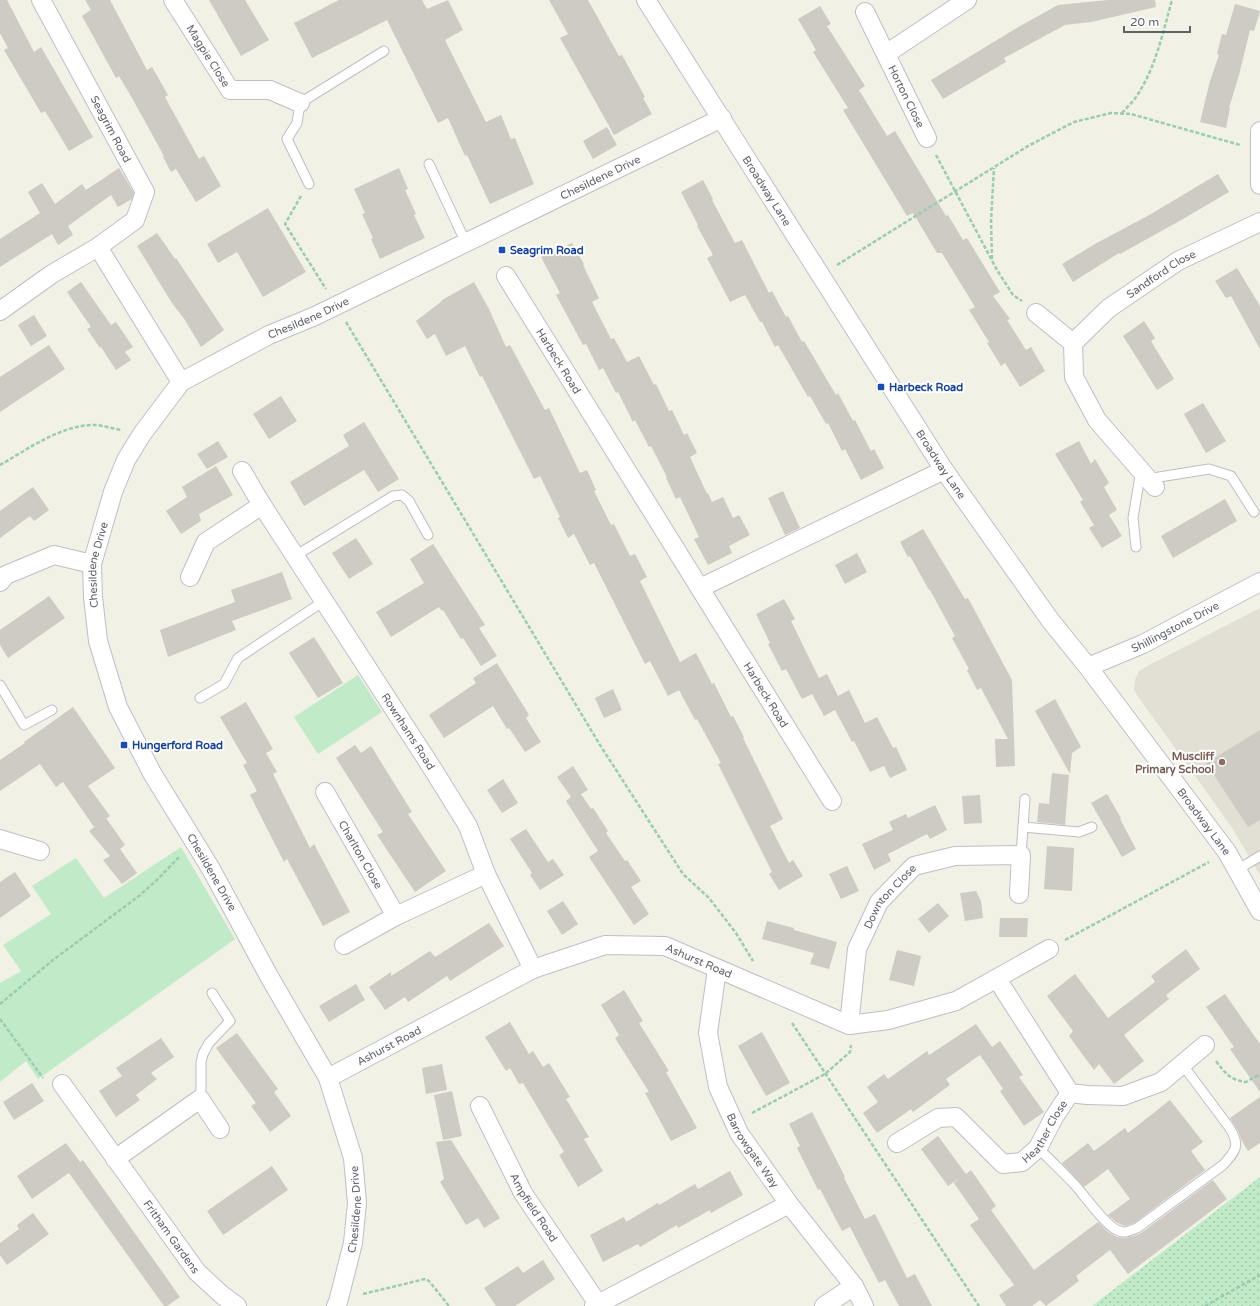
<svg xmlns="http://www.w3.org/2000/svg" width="1260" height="1306" font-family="'Varela Round',sans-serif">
<defs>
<pattern id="grass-dots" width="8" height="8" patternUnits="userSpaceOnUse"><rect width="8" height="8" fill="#c1ebc8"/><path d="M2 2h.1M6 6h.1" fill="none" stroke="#a0c2a6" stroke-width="1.8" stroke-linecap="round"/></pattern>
</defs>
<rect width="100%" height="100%" fill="#f1f1e6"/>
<polygon fill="#e2e0d5" points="1260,608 1260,875 1231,826 1139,698 1134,690 1135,680 1139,671 1151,664"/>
<polygon fill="url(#grass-dots)" points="1260,1177 1260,1306 1092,1306"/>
<g fill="#c1ebc8">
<polygon points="358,675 382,712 318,754 294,717"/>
<polygon points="181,847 235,939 38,1079 26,1061 0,1082 0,983 21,971 3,945 51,914 32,886 76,858 104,898"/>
</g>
<g fill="#cdcbc3">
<polygon points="0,0 7,0 34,52 41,47 93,137 69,151 45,111 41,113 4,50 8,48 0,33"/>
<polygon points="85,0 110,0 147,70 152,67 168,95 165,97 199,159 204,156 221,186 196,202 176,169 171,172 163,157 164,156 132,98 119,76 116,78 82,16 91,10"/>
<polygon points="209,0 245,0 269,40 241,56"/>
<polygon points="339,0 422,0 427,9 448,0 463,30 445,40 486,122 501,115 511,139 515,138 534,184 490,204 467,155 465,156 448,118 438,123 387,20 312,58 294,23"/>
<polygon points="549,0 588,0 619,56 622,55 645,97 643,98 652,114 614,135 560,38 568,34"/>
<polygon points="1108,0 1155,0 1156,7 1091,22 1065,25 1004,58 1006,62 943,99 931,80 1020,26 1058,5"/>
<polygon points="1235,4 1260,11 1254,31 1250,30 1239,75 1229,108 1230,108 1226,128 1200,122 1210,81 1219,55 1217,54 1222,34 1226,35"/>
<polygon points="820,6 831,24 827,26 865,86 859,90 887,136 895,131 946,216 948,215 963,240 967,238 1000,292 993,296 1010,319 1007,320 1026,350 1031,347 1045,371 1020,387 1005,363 1001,366 987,343 989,342 969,310 975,307 942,253 937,253 913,213 907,216 843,110 848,108 813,52 816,50 798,19"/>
<polygon points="607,127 617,145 593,159 583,141"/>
<polygon points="119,168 134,193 132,199 118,207 111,195 68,226 73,235 58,245 52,234 0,267 0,239 40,213 28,192 42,183 55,204 82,184 86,190"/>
<polygon points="399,168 408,189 405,190 416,214 414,215 425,238 380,259 371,239 373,238 362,214 365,213 354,189"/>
<polygon points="1218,174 1229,192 1183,219 1120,254 1119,253 1073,282 1062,264 1095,244 1151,214"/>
<polygon points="703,180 713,199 712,200 735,243 742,240 769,293 772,291 786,317 788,316 802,342 804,341 836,395 838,393 853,421 855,420 871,451 874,449 884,468 861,480 845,449 842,451 828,423 826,424 810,396 808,397 778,345 775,347 762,322 760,322 745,295 730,302 707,258 713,255 697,226 698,225 681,192"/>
<polygon points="268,208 306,272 263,297 237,252 218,263 207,244"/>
<polygon points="157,233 175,259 176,258 224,330 201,347 185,320 172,303 137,246"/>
<polygon points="572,243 584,264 583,265 599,298 592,302 611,339 614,338 627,362 639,356 654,385 656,384 669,411 672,410 684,435 687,433 697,453 690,457 707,494 708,493 712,502 723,497 733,518 739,515 750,535 729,546 732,553 708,565 694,539 699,537 680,497 676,499 666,478 667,477 651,446 649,447 635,420 633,422 618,392 616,393 603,368 599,370 586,344 583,345 556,295 560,293 541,257"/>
<polygon points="1237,268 1260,306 1260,349 1231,296 1226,298 1215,281"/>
<polygon points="81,282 111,325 116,322 133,347 125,352 131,360 116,370 101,347 100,348 87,329 91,327 67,292"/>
<polygon points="474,282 489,309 506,347 510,345 545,410 549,408 580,473 587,470 596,490 594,491 611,525 614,524 630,556 635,554 647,577 640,581 680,662 696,653 712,684 714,683 731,717 733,716 744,737 743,738 783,819 770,826 789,863 793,860 803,876 779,890 769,874 772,872 718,764 721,763 697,719 695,720 679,690 668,696 650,661 645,664 594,563 590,565 574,534 568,538 558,518 560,517 540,476 534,479 482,376 480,377 465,346 446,356 435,334 427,339 416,321 442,301 442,300"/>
<polygon points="34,315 47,336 31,346 18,325"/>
<polygon points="1144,321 1155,338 1151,341 1174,379 1157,390 1123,336"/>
<polygon points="49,345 65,369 0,412 0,377"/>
<polygon points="281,396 297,421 269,439 253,414"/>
<polygon points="1203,403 1226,441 1206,453 1184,414"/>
<polygon points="364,422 399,479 378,492 364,470 304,506 290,482 349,446 343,435"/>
<polygon points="218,441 228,457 207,469 197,454"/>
<polygon points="1079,441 1091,464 1095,459 1109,483 1104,487 1117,510 1109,515 1122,536 1102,548 1089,528 1094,525 1080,502 1083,500 1055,454"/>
<polygon points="216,466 233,495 199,514 201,521 181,534 166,511 187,497 182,487"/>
<polygon points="33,487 49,510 34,521 30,516 0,538 0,511"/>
<polygon points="783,491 800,528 785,535 768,498"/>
<polygon points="1225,499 1237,521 1173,558 1161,536"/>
<polygon points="923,529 965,599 968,598 1012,680 1015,766 996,767 995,739 1008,739 981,688 977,690 967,670 969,669 952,638 955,636 930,590 929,590 910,556 908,557 900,542"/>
<polygon points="356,538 373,564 349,579 332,553"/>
<polygon points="433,544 485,625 479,628 497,656 481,666 463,638 461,639 443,610 442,611 439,607 391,637 376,612 424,583 410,559"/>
<polygon points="857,553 867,572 845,584 835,565"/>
<polygon points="282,572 292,599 232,621 236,630 168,657 160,630 235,602 231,590"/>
<polygon points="49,596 65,618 8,658 0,645 0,630"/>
<polygon points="784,599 795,619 791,621 819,678 827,674 838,696 849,690 865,723 877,717 893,748 896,747 907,770 890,778 884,766 870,772 854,741 852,742 835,710 824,716 812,694 802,699 786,669 782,671 768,644 770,643 756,614"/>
<polygon points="314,637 343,683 318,698 289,653"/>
<polygon points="497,663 529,715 526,718 541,742 525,752 509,728 507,729 493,706 444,738 429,715 476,683 473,678"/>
<polygon points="613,689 622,710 604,718 595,698"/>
<polygon points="1055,699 1081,747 1072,753 1070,774 1035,711"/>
<polygon points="246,702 273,749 266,753 277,772 273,774 310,848 314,844 350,912 323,926 287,859 284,862 250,795 257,791 243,765 247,763 220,717"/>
<polygon points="73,707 115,768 88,786 110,816 94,827 63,782 56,787 40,764 0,791 0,760 25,743 24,742"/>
<polygon points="1260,730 1260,820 1248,827 1206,763"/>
<polygon points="355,745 361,753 371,746 412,812 408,814 446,871 415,892 377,835 383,832 336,758"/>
<polygon points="573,766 588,790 581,794 591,809 593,808 608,831 606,833 625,861 627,860 641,881 631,887 649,914 634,925 589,857 598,851 566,801 571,797 557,777"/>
<polygon points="1052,773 1069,775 1065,825 1037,822 1039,803 1049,804"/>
<polygon points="503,779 518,803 502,813 487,790"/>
<polygon points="1107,794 1121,818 1120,819 1136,849 1122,857 1091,803"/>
<polygon points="980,795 982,823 964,824 962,796"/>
<polygon points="935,805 947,830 930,839 927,834 888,854 891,861 874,870 862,844 893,830 889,822 906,814 908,818"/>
<polygon points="106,818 125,845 120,849 137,873 122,884 103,860 110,856 89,831"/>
<polygon points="526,829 548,862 553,859 564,875 540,890 530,875 532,873 510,839"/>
<polygon points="1047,846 1074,848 1072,891 1044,889"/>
<polygon points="847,866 859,891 841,899 829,874"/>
<polygon points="15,872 31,896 0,918 0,882"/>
<polygon points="976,891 981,901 983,918 965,921 960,893"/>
<polygon points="563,901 578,924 562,935 547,911"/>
<polygon points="938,903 949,916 929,933 918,919"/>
<polygon points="1000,918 1028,918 1027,937 999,937"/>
<polygon points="767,921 794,928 794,930 837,942 829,969 810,964 814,953 762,939"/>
<polygon points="489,923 504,946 450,981 447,976 408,1002 405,997 385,1010 369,987 391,972 391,976 430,951 435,957"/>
<polygon points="1186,949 1200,969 1166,995 1169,999 1124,1035 1144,1061 1114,1084 1099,1064 1094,1070 1069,1036 1073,1031 1047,996 1075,974 1108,1018 1155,982 1151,976"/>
<polygon points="897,950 921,956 914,986 889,980"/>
<polygon points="356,984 365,1000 329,1022 319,1006"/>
<polygon points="624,990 643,1021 639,1023 669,1071 666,1072 697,1128 671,1141 645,1093 649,1092 615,1038 619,1035 601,1005"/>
<polygon points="1225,994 1260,1044 1260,1092 1230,1049 1234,1047 1206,1007"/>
<polygon points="510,1022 529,1054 533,1051 543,1067 549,1063 570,1097 566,1099 589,1137 584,1139 603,1171 578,1187 559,1155 564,1152 523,1083 519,1084 510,1068 506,1071 485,1037"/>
<polygon points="976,1024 992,1047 1000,1041 1023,1075 1019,1077 1044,1112 1024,1126 1000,1091 1003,1089 980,1055 984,1052 946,1079 950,1085 913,1112 911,1109 877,1133 863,1113 878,1102 867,1087 884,1074 888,1079 927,1051 929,1055"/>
<polygon points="762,1032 790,1083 766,1096 738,1046"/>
<polygon points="237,1033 278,1089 274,1092 291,1116 270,1132 251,1106 256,1103 216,1048"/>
<polygon points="161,1038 174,1057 151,1073 157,1079 136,1095 140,1100 116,1117 99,1091 122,1076 116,1068"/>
<polygon points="442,1064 447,1090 426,1094 422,1068"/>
<polygon points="32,1083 44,1101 14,1120 3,1102"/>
<polygon points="452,1091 462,1136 443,1140 434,1095"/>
<polygon points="1260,1097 1260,1143 1248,1151 1242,1141 1238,1131 1230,1118"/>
<polygon points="1170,1100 1203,1142 1191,1151 1205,1170 1134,1223 1126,1226 1122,1225 1116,1222 1108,1215 1130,1199 1108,1169 1084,1187 1062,1163 1088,1143 1094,1151 1125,1128 1128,1133"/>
<polygon points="812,1112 845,1177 844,1178 865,1219 875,1214 907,1278 915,1274 932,1306 899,1306 885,1280 879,1283 850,1227 842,1231 820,1189 818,1190 797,1148 800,1146 789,1124"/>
<polygon points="938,1136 966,1174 971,1170 996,1206 987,1213 991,1210 1034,1270 1098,1222 1108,1232 1117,1237 1125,1238 1134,1236 1141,1233 1213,1180 1227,1199 1128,1274 1110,1250 1076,1276 1079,1281 1046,1306 1040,1300 1032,1306 1006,1306 999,1295 1014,1285 970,1225 979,1219 954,1183 959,1179 948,1186 921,1149"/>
<polygon points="451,1140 500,1218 484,1228 478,1218 466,1225 440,1182 444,1179 436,1142"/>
<polygon points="66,1143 80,1162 83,1160 180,1297 167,1306 164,1306 69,1173 32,1199 17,1176"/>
<polygon points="272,1166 288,1190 223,1235 207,1211"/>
<polygon points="730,1171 743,1195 711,1213 710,1210 678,1228 677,1225 640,1247 638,1244 603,1262 590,1235 624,1217 626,1222 658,1203 659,1205 695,1184 698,1189"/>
<polygon points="33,1213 49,1234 7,1265 0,1255 0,1243 19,1229 17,1225"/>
<polygon points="543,1260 555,1279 515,1306 496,1306 484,1288 518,1266 523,1273"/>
</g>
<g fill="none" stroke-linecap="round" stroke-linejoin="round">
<defs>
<g id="lane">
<polyline points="429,164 466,243"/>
<polyline points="309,184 287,139 297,123 300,103 384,51"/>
<polyline points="1147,479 1209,469 1231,476 1254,512"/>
<polyline points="1136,547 1133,518 1141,470"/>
<polyline points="295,556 393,496 402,495 409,501 428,535"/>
<polyline points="0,685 24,725 52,710"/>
<polyline points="200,698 224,684 238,658 324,601"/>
<polyline points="1023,827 1079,832 1092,827"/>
<polyline points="1021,855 1025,799"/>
<polyline points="1237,870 1260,856"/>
<polyline points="200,1099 201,1088 201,1062 203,1054 209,1043 230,1021 212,993"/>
<path d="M1038,1148C1050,1160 1063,1172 1075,1185C1085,1196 1105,1225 1117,1230C1124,1234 1130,1231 1137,1228L1223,1165C1236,1151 1241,1145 1229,1127L1182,1064"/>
</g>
<g id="street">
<path id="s1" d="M173,0L230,90H270L300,103"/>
<path id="s2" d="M646,0L944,470L1050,620L1088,667L1227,852L1260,911"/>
<path id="s3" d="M865,12L927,138"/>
<polyline points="886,54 967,0"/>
<polyline points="1260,131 1260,185"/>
<polyline points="98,247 181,382"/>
<path id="s4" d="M506,276L832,801"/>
<polyline points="0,311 52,274 98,247 135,220 145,192 41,0"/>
<polyline points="1036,313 1073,343"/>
<path id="s5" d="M242,471L262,505L434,771L468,826L486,874L533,969"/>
<path id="s6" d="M1155,487L1097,420L1074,377L1073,343L1109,308L1178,261L1260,222"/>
<polyline points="190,577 206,542 262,505"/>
<polyline points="0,582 6,575 54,555 92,564"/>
<polyline points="700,588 944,470"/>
<path id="s7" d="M1088,667L1143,644L1260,582"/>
<path id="s8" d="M325,792L396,916"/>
<polyline points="0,839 40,851"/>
<polyline points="344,945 396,916 486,874"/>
<path id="s9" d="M717,969L708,1033L718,1087L739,1133L789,1204L854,1286L864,1306"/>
<polyline points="997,979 1070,1093"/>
<path id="s10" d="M849,1025L857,949L879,902L914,866L955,856L1021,855L1019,894"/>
<path id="s11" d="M328,1078L533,969L605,945L665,946L849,1025L888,1020L956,1001L1049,949"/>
<path id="s12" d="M62,1084L197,1272L222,1295L237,1306"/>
<path id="s13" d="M480,1106L523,1193L598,1304"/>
<path id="s14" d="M897,1143L938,1118L956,1117L1003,1164L1022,1162L1038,1148L1054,1117L1070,1093L1087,1095L1123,1096L1161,1082L1205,1045"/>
<polyline points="115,1159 200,1099 220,1129"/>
<path id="s15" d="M336,1306L338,1302L353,1243L357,1203L353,1158L328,1078L270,978L211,869L152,773L118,707L98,641L93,597L92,564L113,492L126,460L142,434L181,382L269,335L315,316L722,118"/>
<polyline points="594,1306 789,1204"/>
<polyline points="824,1306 854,1286"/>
</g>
</defs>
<use href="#lane" stroke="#bebfc6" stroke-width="11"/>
<use href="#street" stroke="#bebfc6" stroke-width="20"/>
<g stroke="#99ccb0" stroke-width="2.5" stroke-dasharray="4 2" stroke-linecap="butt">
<path d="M1122,113C1127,107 1134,101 1138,94C1156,66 1163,32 1172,0"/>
<polyline points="936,155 997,270 1013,295 1022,301"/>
<polyline points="301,196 285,224 326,289"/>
<polyline points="992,259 991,221 994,168"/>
<polyline points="837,265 1028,146 1074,122 1111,113 1131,114 1240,145"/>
<polyline points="346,322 600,745 683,874 709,898 736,933 753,961"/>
<path d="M0,465C28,449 61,425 94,425C103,425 113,429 122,430"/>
<polyline points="1065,940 1209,862"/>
<polyline points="0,1004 53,960 139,896 157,880 180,856"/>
<polyline points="0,1019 43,1078"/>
<polyline points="792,1023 979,1306"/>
<path d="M1216,1061C1225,1073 1230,1080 1246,1082L1260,1074"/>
<polyline points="752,1113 825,1074 850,1052 851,1045"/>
<polyline points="363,1294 425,1279 429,1281 449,1306"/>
<polyline points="1205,1306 1260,1275"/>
</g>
<use href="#lane" stroke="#fff" stroke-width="9"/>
<use href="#street" stroke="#fff" stroke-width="18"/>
</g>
<g fill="#1a4fb4" stroke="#fff" stroke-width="1.5">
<rect x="498" y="246" width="8" height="8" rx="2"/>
<rect x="877" y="383" width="8" height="8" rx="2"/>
<rect x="120" y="741" width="8" height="8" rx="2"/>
</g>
<circle fill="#8d6e63" stroke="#fff" stroke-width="1.5" cx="1222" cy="762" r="4"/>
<g text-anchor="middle" stroke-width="4" stroke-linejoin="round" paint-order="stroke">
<g font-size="11" fill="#5e6168" stroke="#fff">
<text dy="4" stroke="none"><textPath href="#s1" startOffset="66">Magpie Close</textPath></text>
<text dy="4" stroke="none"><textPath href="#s3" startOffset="94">Horton Close</textPath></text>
<text transform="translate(111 129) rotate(62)" y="4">Seagrim Road</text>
<text dy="4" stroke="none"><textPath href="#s15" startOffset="1479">Chesildene Drive</textPath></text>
<text dy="4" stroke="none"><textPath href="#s2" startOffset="226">Broadway Lane</textPath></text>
<text dy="4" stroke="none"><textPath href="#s6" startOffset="284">Sandford Close</textPath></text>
<text dy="4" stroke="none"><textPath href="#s15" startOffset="1155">Chesildene Drive</textPath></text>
<text dy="4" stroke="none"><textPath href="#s4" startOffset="100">Harbeck Road</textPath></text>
<text dy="4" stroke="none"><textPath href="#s2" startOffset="550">Broadway Lane</textPath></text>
<text dy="4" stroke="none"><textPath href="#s15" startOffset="807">Chesildene Drive</textPath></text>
<text dy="4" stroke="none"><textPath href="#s7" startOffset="96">Shillingstone Drive</textPath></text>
<text dy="4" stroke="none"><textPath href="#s4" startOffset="493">Harbeck Road</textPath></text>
<text dy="4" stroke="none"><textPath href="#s5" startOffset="309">Rownhams Road</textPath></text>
<text dy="4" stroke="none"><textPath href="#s2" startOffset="994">Broadway Lane</textPath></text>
<text dy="4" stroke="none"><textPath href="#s8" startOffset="72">Charlton Close</textPath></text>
<text transform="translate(212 872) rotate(60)" y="4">Chesildene Drive</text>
<text dy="4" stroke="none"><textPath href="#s10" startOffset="139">Downton Close</textPath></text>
<text dy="4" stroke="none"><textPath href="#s11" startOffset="405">Ashurst Road</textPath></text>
<text dy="4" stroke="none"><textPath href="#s11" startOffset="69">Ashurst Road</textPath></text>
<text dy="4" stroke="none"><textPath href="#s14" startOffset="190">Heather Close</textPath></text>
<text dy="4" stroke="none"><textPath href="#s9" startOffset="192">Barrowgate Way</textPath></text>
<text dy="4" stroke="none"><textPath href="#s13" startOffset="115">Ampfield Road</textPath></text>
<text dy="4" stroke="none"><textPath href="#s15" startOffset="99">Chesildene Drive</textPath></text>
<text dy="4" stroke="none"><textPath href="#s12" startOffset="188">Fritham Gardens</textPath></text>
</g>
<g font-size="11" font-weight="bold" fill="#164399" stroke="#fff" text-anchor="start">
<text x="510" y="254">Seagrim Road</text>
<text x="889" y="391">Harbeck Road</text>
<text x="132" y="749">Hungerford Road</text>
</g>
<g font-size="11" font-weight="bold" fill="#785e54" stroke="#fff" text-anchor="end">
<text x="1214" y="760">Muscliff<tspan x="1214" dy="13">Primary School</tspan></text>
</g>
</g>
<path d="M1124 26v6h66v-6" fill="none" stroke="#5e6168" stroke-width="2"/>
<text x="1130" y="26" font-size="12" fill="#5e6168" stroke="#ffffff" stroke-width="3" paint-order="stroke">20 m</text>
</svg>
